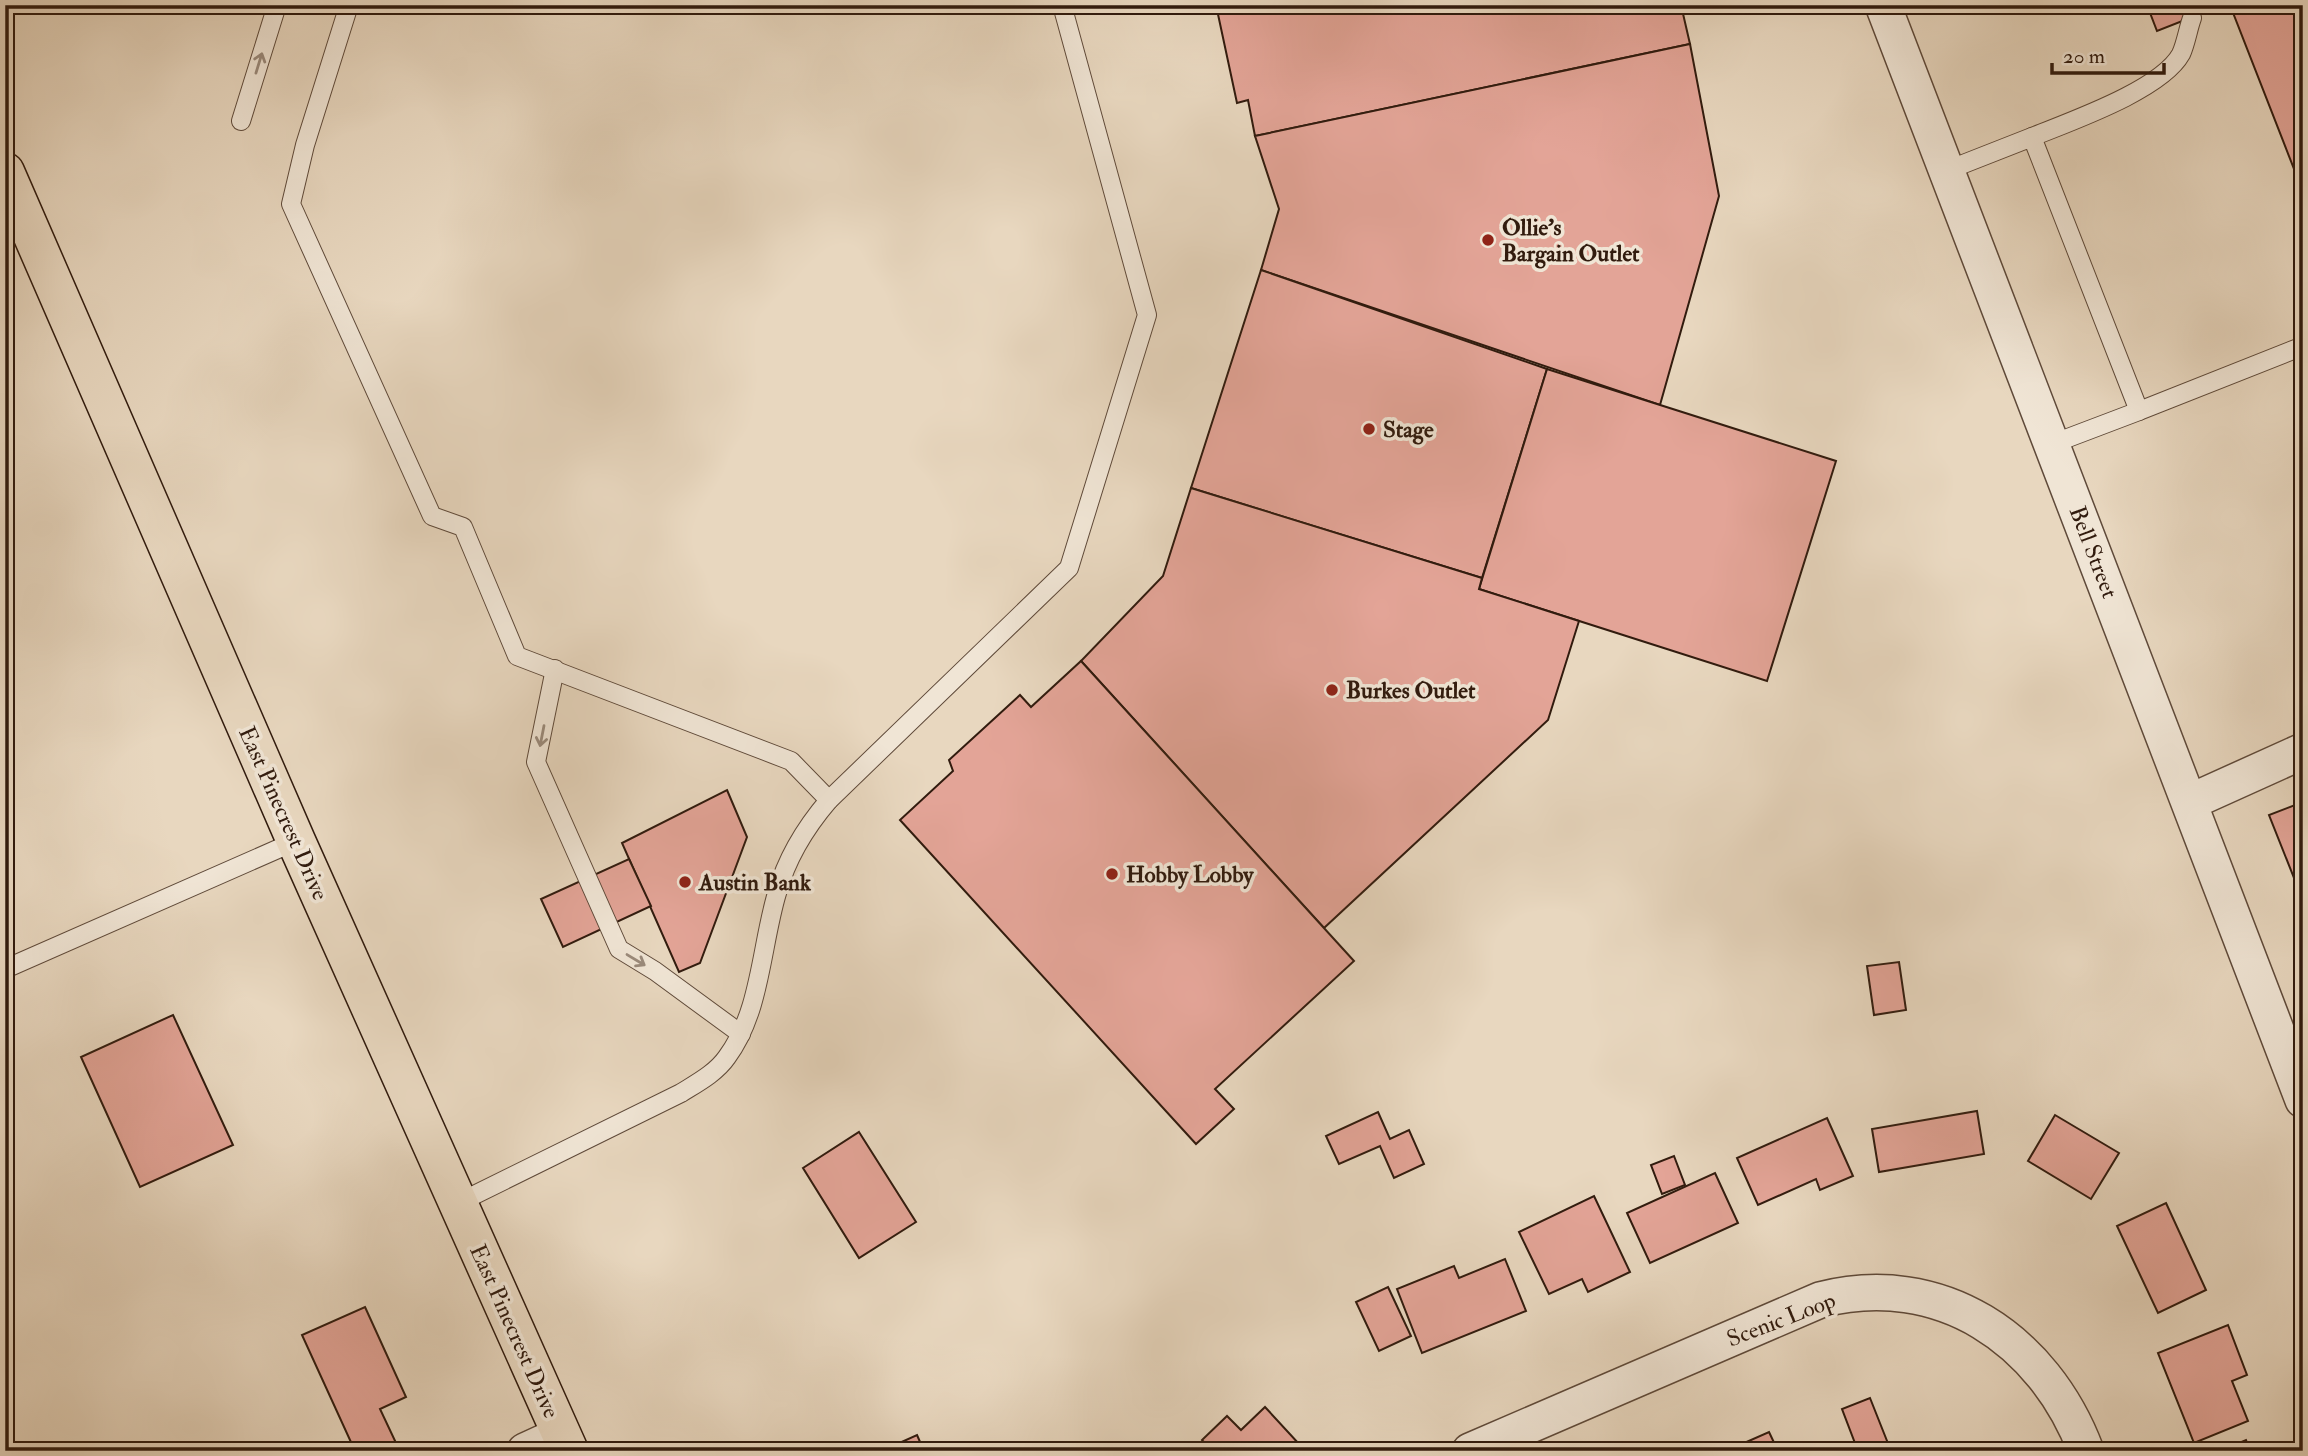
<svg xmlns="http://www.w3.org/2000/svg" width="2308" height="1456" font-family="'IM FELL Double Pica',serif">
<rect width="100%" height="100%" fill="#e8d7bf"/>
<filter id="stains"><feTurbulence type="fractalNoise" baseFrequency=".00286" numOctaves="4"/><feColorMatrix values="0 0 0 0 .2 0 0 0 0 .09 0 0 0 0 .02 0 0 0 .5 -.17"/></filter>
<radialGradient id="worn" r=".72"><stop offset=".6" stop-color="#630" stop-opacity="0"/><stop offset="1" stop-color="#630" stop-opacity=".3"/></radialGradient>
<g fill="#e3a497" stroke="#311b0e" stroke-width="2">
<polygon points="1216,5 1681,5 1690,44 1255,136 1248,100 1237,103"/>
<polygon points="2147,5 2223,5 2157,31"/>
<polygon points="2230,5 2303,5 2303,192"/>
<polygon points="1690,44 1719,196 1660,405 1261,270 1279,209 1255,136"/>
<polygon points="1261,270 1547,369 1482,578 1191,488"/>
<polygon points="1547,369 1836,461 1767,681 1479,589"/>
<polygon points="1191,488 1482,578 1479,589 1579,621 1548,720 1324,928 1081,661 1163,576"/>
<polygon points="1081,661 1354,961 1215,1089 1234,1109 1196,1144 900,820 953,771 949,760 1020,695 1031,707"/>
<polygon points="727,790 747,837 700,963 679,972 622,843"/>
<polygon points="2303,802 2303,880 2296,883 2269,815"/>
<polygon points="629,859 651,906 563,947 541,899"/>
<polygon points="1899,962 1906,1010 1874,1015 1867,966"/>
<polygon points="173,1015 233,1145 140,1187 81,1057"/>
<polygon points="1977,1111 1984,1154 1879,1172 1872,1129"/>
<polygon points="1378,1112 1390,1139 1409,1130 1424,1164 1394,1178 1380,1146 1339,1164 1326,1136"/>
<polygon points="2055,1115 2119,1153 2091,1199 2028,1161"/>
<polygon points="1827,1118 1853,1176 1820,1190 1816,1179 1758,1205 1737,1158"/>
<polygon points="859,1132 916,1222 859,1258 803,1168"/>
<polygon points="1674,1156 1685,1185 1662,1194 1651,1165"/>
<polygon points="1715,1173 1738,1223 1650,1263 1627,1213"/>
<polygon points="1594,1196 1630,1272 1588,1292 1582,1279 1549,1294 1519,1232"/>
<polygon points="2166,1203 2206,1290 2158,1313 2117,1226"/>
<polygon points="1505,1259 1526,1311 1422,1353 1397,1289 1454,1266 1459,1278"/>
<polygon points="1388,1287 1411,1336 1379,1351 1356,1302"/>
<polygon points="365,1307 406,1397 380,1409 397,1445 384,1451 355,1451 302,1335"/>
<polygon points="2228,1325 2247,1375 2232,1381 2248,1421 2194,1443 2158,1353"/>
<polygon points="1870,1398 1891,1451 1858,1451 1842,1409"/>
<polygon points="1265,1407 1300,1445 1294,1451 1212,1451 1202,1440 1227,1416 1241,1430"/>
<polygon points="1769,1432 1778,1451 1726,1451"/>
<polygon points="917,1435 924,1451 886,1449"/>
<polygon points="2246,1440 2250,1451 2220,1451"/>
</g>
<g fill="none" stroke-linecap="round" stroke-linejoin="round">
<defs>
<g id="lane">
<polyline points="349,5 305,145 291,204 432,516 463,527 517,656 791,761 829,800"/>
<polyline points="241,121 277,5"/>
<path d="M2032,137C2071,121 2161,90 2181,54C2186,43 2188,29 2192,18"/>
<polyline points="1948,170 2032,137 2139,411 2052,444"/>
<polyline points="2139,411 2303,346"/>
<polyline points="555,669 536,762 619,949 655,971 741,1034"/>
<polyline points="5,969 296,841"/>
<path d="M458,1203L681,1093C697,1083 716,1073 727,1057C761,1011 761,946 777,893C787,857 805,828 829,800L1069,568L1147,315L1062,5"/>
</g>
<g id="street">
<polyline points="1883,5 2303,1100"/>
<polyline points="2190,802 2303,751"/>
<polyline points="525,1451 562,1434"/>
<path d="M1470,1451L1820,1300C1940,1269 2044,1339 2086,1451"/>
</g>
<polyline id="primary" points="5,172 296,841 569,1451"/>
</defs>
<use href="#lane" stroke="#5f4a3a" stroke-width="20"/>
<use href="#street" stroke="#5f4a3a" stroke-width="38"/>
<use href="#primary" stroke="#311b0e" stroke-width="41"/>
<use href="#lane" stroke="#f0e5d5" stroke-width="18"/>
<use href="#street" stroke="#f0e5d5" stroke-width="35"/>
<use href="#primary" stroke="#e8d7bf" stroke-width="38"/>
</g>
<defs><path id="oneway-shaft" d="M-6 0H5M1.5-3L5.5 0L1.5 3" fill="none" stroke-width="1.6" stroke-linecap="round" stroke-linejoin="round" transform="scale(1.75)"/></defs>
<g stroke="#9a8a7b">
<use href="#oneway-shaft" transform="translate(259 63) rotate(-73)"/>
<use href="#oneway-shaft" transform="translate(542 736) rotate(101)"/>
<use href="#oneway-shaft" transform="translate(636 960) rotate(31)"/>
</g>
<g fill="#8f2418" stroke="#f0e5d5" stroke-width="2.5">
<circle cx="1488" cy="240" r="7"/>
<circle cx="1369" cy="429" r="7"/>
<circle cx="1332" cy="690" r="7"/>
<circle cx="1112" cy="874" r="7"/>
<circle cx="685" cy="882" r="7"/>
</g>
<g text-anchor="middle" stroke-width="7" stroke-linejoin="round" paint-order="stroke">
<g font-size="23" font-weight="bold" fill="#311b0e" stroke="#f0e5d5" text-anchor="start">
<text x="1502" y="235">Ollie's<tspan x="1502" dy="26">Bargain Outlet</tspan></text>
<text x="1383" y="437">Stage</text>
<text x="1346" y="698">Burkes Outlet</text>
<text x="1126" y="882">Hobby Lobby</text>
<text x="699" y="890">Austin Bank</text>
</g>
<g font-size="23" fill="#311b0e" stroke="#f0e5d5">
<text transform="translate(2094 552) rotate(69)" y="8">Bell Street</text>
<text transform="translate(284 813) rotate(66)" y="8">East Pinecrest Drive</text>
<text transform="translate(1781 1319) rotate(-21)" y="8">Scenic Loop</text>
<text transform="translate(515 1331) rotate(66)" y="8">East Pinecrest Drive</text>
</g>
</g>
<rect width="2308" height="1456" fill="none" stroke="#e8d7bf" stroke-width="28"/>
<rect x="7" y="7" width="2294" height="1442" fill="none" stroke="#311b0e" stroke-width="3.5"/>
<rect x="14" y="14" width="2280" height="1428" fill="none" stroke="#311b0e" stroke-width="2"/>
<path d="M2052 63v10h112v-10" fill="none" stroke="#311b0e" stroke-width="3.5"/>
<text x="2063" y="63" font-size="21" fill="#311b0e" stroke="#f0e5d5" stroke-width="5" paint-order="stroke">20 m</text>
<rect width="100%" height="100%" filter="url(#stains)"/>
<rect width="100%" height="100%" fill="url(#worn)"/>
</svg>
